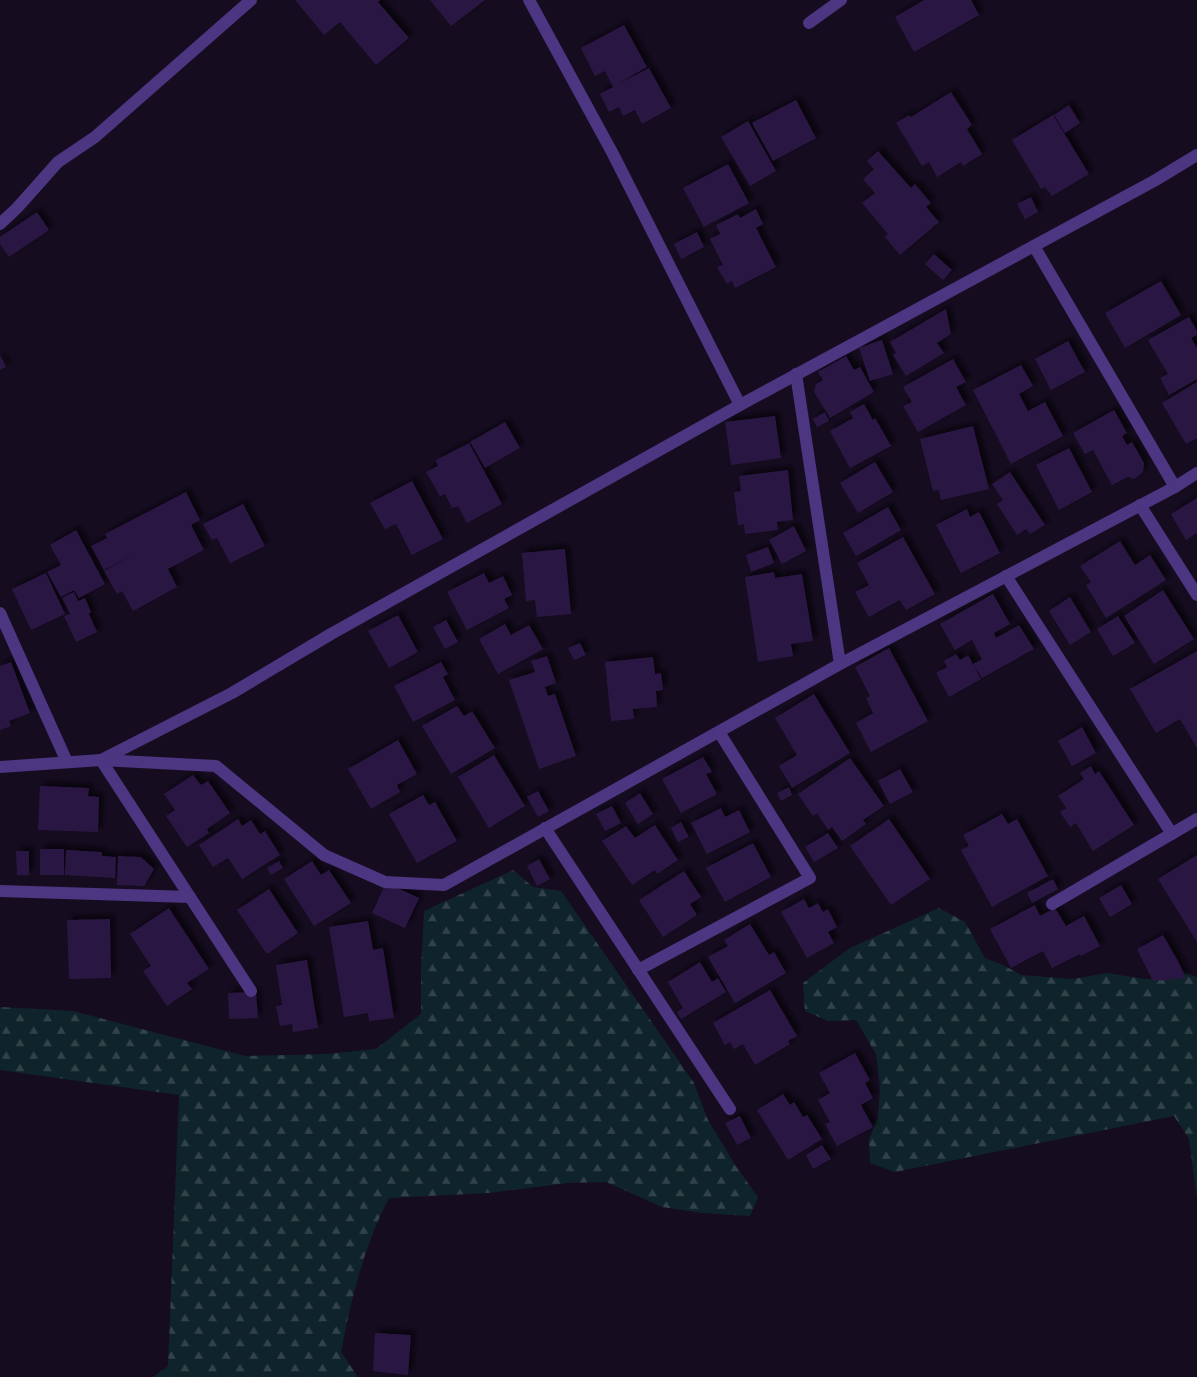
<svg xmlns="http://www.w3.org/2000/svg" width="1197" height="1377" font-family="Inter,sans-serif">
<defs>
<pattern id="forest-firs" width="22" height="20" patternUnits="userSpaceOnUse" patternTransform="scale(1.25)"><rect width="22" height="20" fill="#0f242a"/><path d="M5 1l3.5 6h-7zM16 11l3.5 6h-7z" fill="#32424a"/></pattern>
<filter id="shadow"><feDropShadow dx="4.5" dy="-4.5" stdDeviation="2.5" flood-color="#0009"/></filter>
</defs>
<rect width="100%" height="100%" fill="#150c20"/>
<g fill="url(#forest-firs)">
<path d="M513,870L533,887L561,891L694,1083L707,1118L735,1165L758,1197L750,1216L702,1213L662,1207L606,1182L568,1183L488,1193L389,1198C364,1246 351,1299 341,1352L358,1377H153L168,1366L179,1095L0,1070V1007L73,1011L245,1056L326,1054L376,1049L421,1014V970L424,911Z"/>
<polygon points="939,908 965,922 985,958 1003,965 1021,975 1073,979 1107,973 1144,979 1161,979 1180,971 1197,977 1197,1199 1189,1139 1174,1116 895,1172 870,1163 869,1140 878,1117 880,1088 876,1054 856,1020 828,1021 805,1011 803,983 850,948"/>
</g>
<g fill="#2b1742" filter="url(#shadow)">
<polygon points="295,0 380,0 378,2 409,38 376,65 340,22 324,35"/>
<polygon points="430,0 485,0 451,26"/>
<polygon points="924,0 971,0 979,15 914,52 895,17"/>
<polygon points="624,25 647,67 616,85 649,68 671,108 642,124 635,110 623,116 619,107 609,112 600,94 613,87 605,71 595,76 581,48"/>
<polygon points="951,92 972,125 967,129 982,154 963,166 961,162 937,177 929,162 922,166 896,123 909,115 911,117"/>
<polygon points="796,100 816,138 773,161 752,123"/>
<polygon points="1069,105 1080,123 1065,133 1054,115"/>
<polygon points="1053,115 1089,174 1052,196 1045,187 1041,189 1012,140"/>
<polygon points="748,121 776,171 750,186 721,137"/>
<polygon points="878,151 911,188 915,184 931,203 926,207 939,222 900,255 885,237 888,234 862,203 875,193 863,179 874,169 867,161"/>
<polygon points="728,164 749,203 704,227 683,188"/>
<polygon points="1031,197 1038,212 1025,219 1017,204"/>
<polygon points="756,209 763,224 756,228 776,267 735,288 732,281 727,284 717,267 723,265 710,239 720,234 716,225 738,214 740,218"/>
<polygon points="37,212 49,230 9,257 0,244 0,237"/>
<polygon points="697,232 704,247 681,259 674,244"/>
<polygon points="934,254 952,270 943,280 925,264"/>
<polygon points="1161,281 1181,315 1125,348 1105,313"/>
<polygon points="946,309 951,334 937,343 944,353 906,376 893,355 896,353 890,342"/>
<polygon points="1189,317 1197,331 1197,335 1191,338 1197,348 1197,379 1169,395 1160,378 1168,374 1148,340"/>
<polygon points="882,340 893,374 870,381 859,348"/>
<polygon points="1068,341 1085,372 1051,390 1035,359"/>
<polygon points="0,355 6,367 0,370"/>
<polygon points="846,356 854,370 860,367 874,392 830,418 814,392 816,384 823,380 818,372"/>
<polygon points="953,359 966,382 956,387 966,405 918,432 903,406 912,402 903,387"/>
<polygon points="1021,365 1033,386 1019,394 1028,411 1045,402 1063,436 1011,464 973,390"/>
<polygon points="1197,382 1197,438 1186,444 1162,403"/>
<polygon points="864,404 873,420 875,418 891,446 850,468 830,431 853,418 850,412"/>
<polygon points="1114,410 1127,433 1122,436 1127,445 1132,442 1144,463 1143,472 1134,479 1128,477 1112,485 1093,450 1085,454 1073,433"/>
<polygon points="825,412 829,421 817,427 813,419"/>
<polygon points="775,416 781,458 731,465 725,422"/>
<polygon points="505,422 520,448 485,468 470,442"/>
<polygon points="973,426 989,489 941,500 939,490 933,491 920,439"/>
<polygon points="469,443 502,504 467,523 458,506 452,508 445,494 440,496 426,472 438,466 436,460"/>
<polygon points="1069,448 1092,492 1059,510 1036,465"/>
<polygon points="875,462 893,492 858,513 840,483"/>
<polygon points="788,470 793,520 777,522 778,530 745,534 744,524 738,525 734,492 741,491 739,476"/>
<polygon points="1010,472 1045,525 1030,534 1026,529 1017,535 997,504 1003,500 992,484"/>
<polygon points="412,481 443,539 412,555 396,524 385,529 370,503"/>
<polygon points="186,492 200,520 191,525 204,550 168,569 177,587 133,611 122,591 117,594 104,571 136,553 104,570 91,546 107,538 105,534"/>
<polygon points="1197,498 1197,533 1186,540 1171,514"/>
<polygon points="243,504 265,546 230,563 217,538 212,540 203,524"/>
<polygon points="888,507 901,530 856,556 843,533"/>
<polygon points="967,509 970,517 979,512 1000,553 961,573 936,525"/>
<polygon points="794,526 806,551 782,564 769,540"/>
<polygon points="76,530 105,584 79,598 74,590 61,597 47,572 61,565 50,545"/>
<polygon points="903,537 935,594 906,610 900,600 869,617 855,592 869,585 857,563"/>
<polygon points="1120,541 1135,565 1150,555 1166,580 1106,618 1086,585 1091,582 1080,566"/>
<polygon points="768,547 774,563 751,572 746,555"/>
<polygon points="565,549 571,614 537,617 535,600 526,601 522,553"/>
<polygon points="774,572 775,578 802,574 813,641 791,644 793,656 758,662 745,577"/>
<polygon points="46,573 65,614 31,630 12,589"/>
<polygon points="484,573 489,583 503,576 512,595 504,599 509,608 467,630 447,592"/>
<polygon points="1163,590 1194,639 1154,664 1124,616"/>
<polygon points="74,592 78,601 85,598 91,612 89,614 97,632 76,642 64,616 70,614 62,598"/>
<polygon points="993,594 1010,624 994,633 996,638 1019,625 1034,649 982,678 973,664 982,659 972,640 955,650 940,624"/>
<polygon points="1070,597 1091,632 1070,645 1049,611"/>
<polygon points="398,615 418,652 389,668 368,631"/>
<polygon points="1118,616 1135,643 1113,656 1097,629"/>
<polygon points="446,620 458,642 445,649 433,627"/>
<polygon points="505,624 511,635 529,625 543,649 498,674 479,639"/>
<polygon points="580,643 586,655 574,660 568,648"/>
<polygon points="889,648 928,721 871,752 856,723 873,713 866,698 870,696 855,667"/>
<polygon points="1197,651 1197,748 1180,719 1156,733 1130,689"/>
<polygon points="956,654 960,660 968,655 981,679 949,697 936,673 947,667 944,661"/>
<polygon points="547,656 556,683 545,687 548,696 555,694 576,756 539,769 509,680 535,672 531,661"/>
<polygon points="653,657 655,674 661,673 663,690 656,691 657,707 633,709 634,719 611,721 605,662"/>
<polygon points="11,662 30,713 9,721 11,726 0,730 0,666"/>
<polygon points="441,662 448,674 443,677 455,700 413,722 394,686"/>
<polygon points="814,694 850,753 792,788 779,766 797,755 775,718"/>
<polygon points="457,706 464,716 472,711 495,748 451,774 422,726"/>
<polygon points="1082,727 1096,753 1072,766 1058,741"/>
<polygon points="398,740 417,774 397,785 400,792 371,809 348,769"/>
<polygon points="494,755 525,806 489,828 458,777"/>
<polygon points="703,757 712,772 706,774 717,794 681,813 662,779"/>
<polygon points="850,758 884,806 863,820 866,824 842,841 832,827 828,830 817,813 813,816 798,794"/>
<polygon points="1091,766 1095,774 1099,771 1134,825 1093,851 1076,823 1070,827 1060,812 1066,808 1058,796 1084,779 1080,773"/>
<polygon points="900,769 913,792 890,804 878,781"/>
<polygon points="193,775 201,785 208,781 230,813 207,829 209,833 187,847 166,816 175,810 164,794"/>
<polygon points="40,786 89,788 88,796 99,797 98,832 38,830"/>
<polygon points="789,787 792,795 781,801 777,793"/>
<polygon points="538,791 549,811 538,817 527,797"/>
<polygon points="640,793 653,814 638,824 625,803"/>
<polygon points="423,795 429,805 435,802 457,841 417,863 389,814"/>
<polygon points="612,806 621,823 605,831 596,814"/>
<polygon points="721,808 725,817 739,810 750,832 707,854 691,823"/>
<polygon points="1002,814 1008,824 1017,819 1048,876 992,907 961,850 969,846 963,835"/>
<polygon points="238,819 242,826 251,820 260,834 265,831 280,855 242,879 228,858 213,867 199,845"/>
<polygon points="889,819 930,879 891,905 850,846"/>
<polygon points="681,822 689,837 678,842 671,828"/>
<polygon points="655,825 678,860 657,874 655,870 632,885 602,841 626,826 635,838"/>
<polygon points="828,833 838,848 814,862 805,847"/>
<polygon points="753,843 771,877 725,902 706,868"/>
<rect x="40" y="849" width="24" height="26"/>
<polygon points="66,850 102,852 102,856 116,857 115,878 65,875"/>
<polygon points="16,851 29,851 29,875 17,875"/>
<polygon points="1197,855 1197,942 1158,879"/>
<polygon points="118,856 141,857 154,869 144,886 117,885"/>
<polygon points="539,859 550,879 537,886 527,866"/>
<polygon points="279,861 283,868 271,875 267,868"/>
<polygon points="312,861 321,875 329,870 351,903 314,926 284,879"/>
<polygon points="684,871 701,897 690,904 697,915 663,937 639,900"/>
<polygon points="1053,879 1058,889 1032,903 1027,893"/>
<polygon points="1121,885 1132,904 1110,917 1099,898"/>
<polygon points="393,886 419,898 405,928 372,913 384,887"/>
<polygon points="269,889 298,933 267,954 237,910"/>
<polygon points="804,899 809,908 818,903 823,912 828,909 837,927 828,932 834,943 807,958 781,912"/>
<polygon points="1035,905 1040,916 1055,908 1066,926 1084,916 1100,946 1081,956 1080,954 1052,968 1043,951 1011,968 990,929"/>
<polygon points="169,908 209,969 187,983 192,989 167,1006 143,971 151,966 130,934"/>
<polygon points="110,919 111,978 69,979 67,920"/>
<polygon points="368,921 373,950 383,948 394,1018 369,1021 368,1013 344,1017 329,927"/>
<polygon points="750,924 769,955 774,952 786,973 735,1003 708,957 728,946 724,940"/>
<polygon points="1163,935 1179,963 1186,978 1153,981 1137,949"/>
<polygon points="307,960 318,1028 293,1032 292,1024 280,1026 276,1006 282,1005 276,965"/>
<polygon points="700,962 712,982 718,978 726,992 681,1019 677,1012 683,1008 668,982"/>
<polygon points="770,990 797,1036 788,1041 790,1044 755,1065 743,1044 734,1049 730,1042 725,1045 713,1023"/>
<polygon points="256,992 258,1018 229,1019 228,993"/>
<polygon points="855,1053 870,1080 865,1083 873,1098 861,1105 873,1127 837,1146 825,1124 830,1122 818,1100 830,1093 819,1073"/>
<polygon points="783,1094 790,1105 794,1102 803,1117 807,1115 822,1139 788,1160 757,1110"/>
<polygon points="740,1116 751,1138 737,1145 725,1123"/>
<polygon points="822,1145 831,1159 813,1169 806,1155"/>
<polygon points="375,1333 411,1335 408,1375 373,1371"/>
</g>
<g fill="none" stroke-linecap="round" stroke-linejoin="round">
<g stroke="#4c3581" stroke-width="12">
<polyline points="529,0 613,154 740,405"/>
<polyline points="809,23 841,0"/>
<polyline points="0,224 17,208 58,162 95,137 251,0"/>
<polyline points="1034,246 1175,487"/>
<polyline points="796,374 840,664"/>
<polyline points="1140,505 1197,595"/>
<polyline points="1006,576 1172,834"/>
<polyline points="0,613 67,762"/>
<polyline points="103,759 232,693 331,634 740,405 1154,181 1197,155"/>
<polyline points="101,760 251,991"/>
<polyline points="0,767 101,760 216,766 324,855 385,882 444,885 840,664 1175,487 1197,473"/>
<polyline points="545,828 730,1109"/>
<polyline points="0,891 190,897"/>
<polyline points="1052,904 1197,819"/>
<polyline points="638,970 810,878 719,732"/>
</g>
</g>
</svg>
